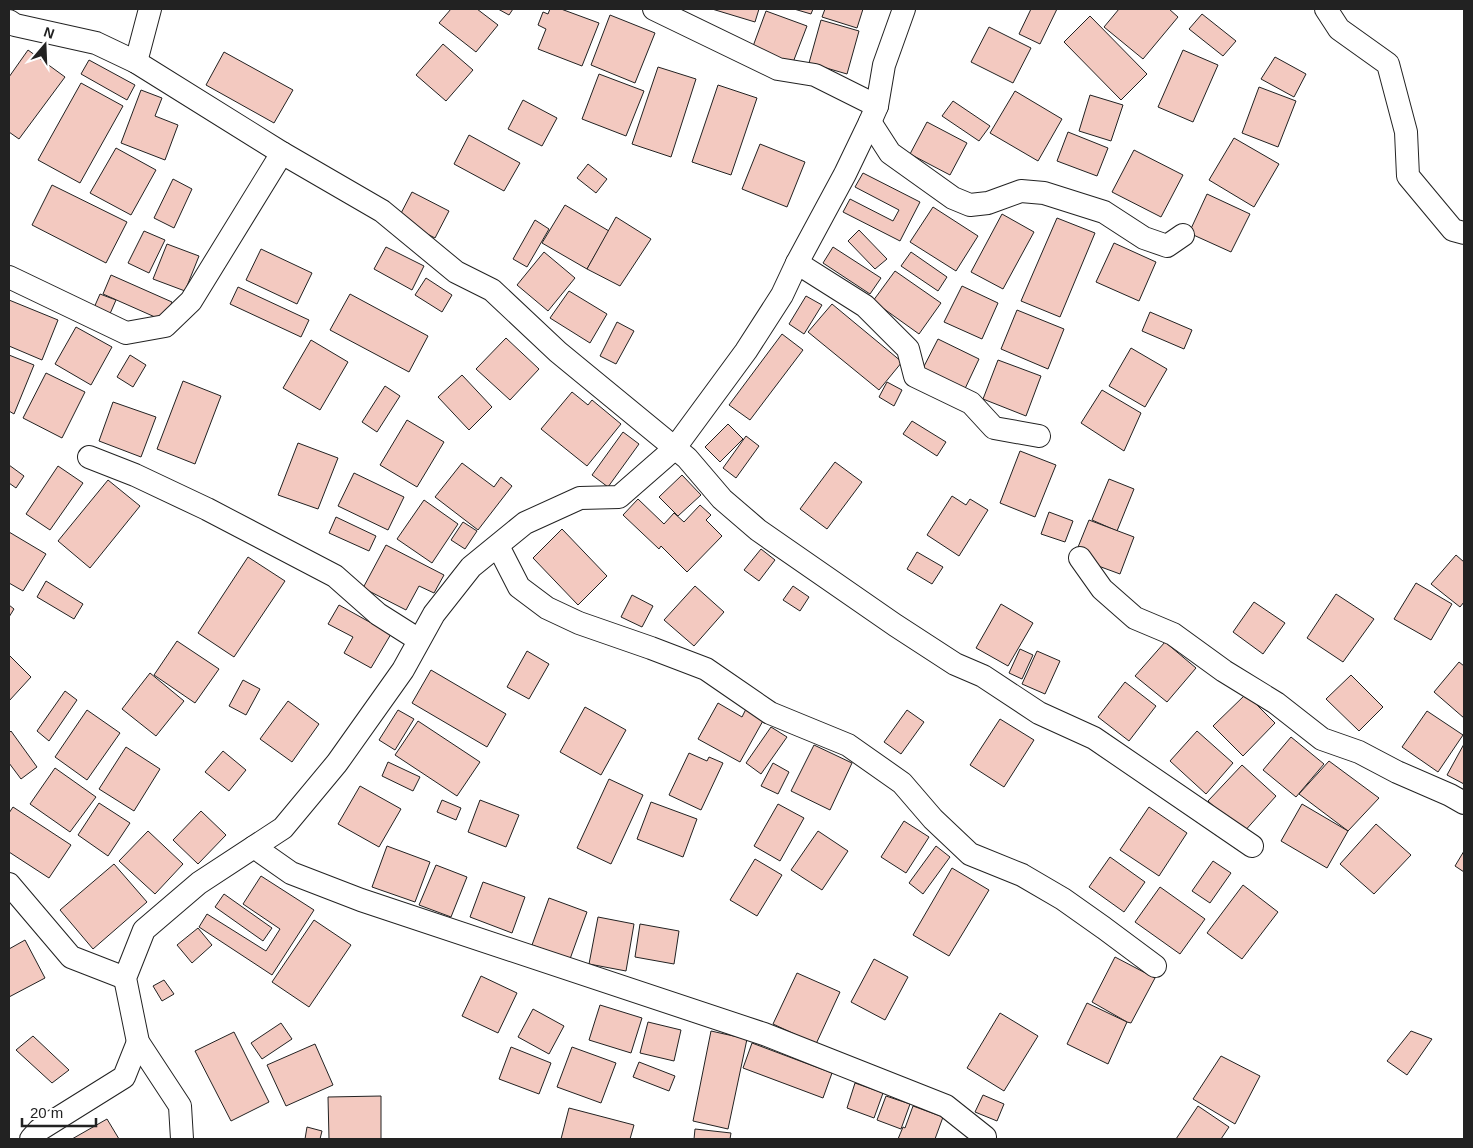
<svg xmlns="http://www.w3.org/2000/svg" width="1473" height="1148" font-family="Helvetica,sans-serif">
<rect width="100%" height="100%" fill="#fff"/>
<g fill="#f3c9c0" stroke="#222">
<polygon points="451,9 477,9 498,25 476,52 439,23"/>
<polygon points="498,9 513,9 509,15"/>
<polygon points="550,9 561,9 599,23 582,66 538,49 546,29 538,25 543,12 548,14"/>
<polygon points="712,9 759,9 755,22"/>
<polygon points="794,9 813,9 811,14"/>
<polygon points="825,9 863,9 857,28 822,17"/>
<polygon points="1031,9 1057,9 1040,44 1019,34"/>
<polygon points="1119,9 1169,9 1178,17 1143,59 1104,27"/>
<polygon points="766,11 807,26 792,65 752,49"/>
<polygon points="1202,14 1236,41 1223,56 1189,29"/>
<polygon points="610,15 655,33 635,83 591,65"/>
<polygon points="1090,16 1147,74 1121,100 1064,42"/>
<polygon points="821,20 859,31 847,74 809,63"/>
<polygon points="989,27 1031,48 1013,83 971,62"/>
<polygon points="443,44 473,70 446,101 416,75"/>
<polygon points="28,50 65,77 19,139 9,132 9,77"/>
<polygon points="1183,50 1218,65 1193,122 1158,107"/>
<polygon points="224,52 293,90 274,123 206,85"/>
<polygon points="1275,57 1306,74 1294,97 1261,79"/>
<polygon points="89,60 135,85 127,100 81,74"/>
<polygon points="658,67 696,79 671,157 632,144"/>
<polygon points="599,74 644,91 626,136 582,119"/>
<polygon points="81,83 123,106 80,183 38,160"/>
<polygon points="718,85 757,98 731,175 692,162"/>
<polygon points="1259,87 1296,101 1278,147 1242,133"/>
<polygon points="141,90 162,98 155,116 178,125 165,160 121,143"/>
<polygon points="1015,91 1062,119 1038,161 990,133"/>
<polygon points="1090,95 1123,105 1111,141 1079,131"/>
<polygon points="523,100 557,118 542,146 508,129"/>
<polygon points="953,101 990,126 979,141 942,116"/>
<polygon points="927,122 967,143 950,175 910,154"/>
<polygon points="1068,132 1108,148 1097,176 1057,161"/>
<polygon points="469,135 520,163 504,191 454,164"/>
<polygon points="1234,138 1279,164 1254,207 1209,180"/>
<polygon points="760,144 805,162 787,207 742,189"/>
<polygon points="116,148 156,170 131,215 90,193"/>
<polygon points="1134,150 1183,175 1161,217 1112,192"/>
<polygon points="588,164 607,179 596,193 577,178"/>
<polygon points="863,173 920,202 900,241 843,212 850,199 893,221 899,210 855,187"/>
<polygon points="173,179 192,189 174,228 154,218"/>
<polygon points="52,185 127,222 106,263 32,225"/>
<polygon points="412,192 449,211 435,238 398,219"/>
<polygon points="1207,194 1250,214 1231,252 1189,233"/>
<polygon points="565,205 609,231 587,269 542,243"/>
<polygon points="933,207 978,236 956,271 910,242"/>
<polygon points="1002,214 1034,232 1003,289 971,272"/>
<polygon points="616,217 651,239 620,286 587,269"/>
<polygon points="1057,218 1095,233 1060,317 1021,301"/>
<polygon points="535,220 549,229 527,267 513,259"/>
<polygon points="859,230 887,259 875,269 848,241"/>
<polygon points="144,231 165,240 149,273 128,263"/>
<polygon points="1114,243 1156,262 1139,301 1096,282"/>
<polygon points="167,244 199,256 185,291 153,279"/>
<polygon points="386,247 424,266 412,290 374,269"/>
<polygon points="833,247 881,278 870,294 823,263"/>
<polygon points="261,249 312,273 297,304 246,280"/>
<polygon points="544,252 575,278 548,311 517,285"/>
<polygon points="911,252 947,277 938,291 901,266"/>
<polygon points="895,271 941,303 919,334 873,301"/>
<polygon points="111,275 172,302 164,321 103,294"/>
<polygon points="426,278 452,295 442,312 415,295"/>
<polygon points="962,286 998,303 982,339 944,322"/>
<polygon points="238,287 309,320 301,337 230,304"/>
<polygon points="569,291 607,314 590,343 550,318"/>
<polygon points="100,294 116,300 109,316 93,310"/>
<polygon points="350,294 428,336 409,372 330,330"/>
<polygon points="806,296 822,305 804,334 789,324"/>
<polygon points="9,300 58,320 42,360 9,346"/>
<polygon points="832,304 902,362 879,390 808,332"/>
<polygon points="1017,310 1064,329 1048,369 1001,349"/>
<polygon points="1150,312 1192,330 1184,349 1142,331"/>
<polygon points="617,322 634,331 616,364 600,356"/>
<polygon points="76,327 112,347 91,385 55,364"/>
<polygon points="782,334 803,350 750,420 729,405"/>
<polygon points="506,338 539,369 510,400 476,369"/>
<polygon points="938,339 979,359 962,395 920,374"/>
<polygon points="311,340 348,362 320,410 283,388"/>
<polygon points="1131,348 1167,369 1145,407 1109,386"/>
<polygon points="9,355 34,365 14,414 9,411"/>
<polygon points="130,355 146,365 133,387 117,377"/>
<polygon points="998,360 1041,376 1026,416 983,399"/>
<polygon points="46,373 85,392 62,438 23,418"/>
<polygon points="462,375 492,407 469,430 438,397"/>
<polygon points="183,381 221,396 195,464 157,449"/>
<polygon points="887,382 902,390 894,406 879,397"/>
<polygon points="385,386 400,396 377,432 362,422"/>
<polygon points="1102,390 1141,413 1124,451 1081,423"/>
<polygon points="572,392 588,405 592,400 621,424 587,466 541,429"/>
<polygon points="113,402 156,417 141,457 99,441"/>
<polygon points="407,420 444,442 417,487 380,465"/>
<polygon points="912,421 946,442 937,456 903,434"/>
<polygon points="728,424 743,439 720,462 705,447"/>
<polygon points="623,432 639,444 608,487 592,475"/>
<polygon points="746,436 759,446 736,478 723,468"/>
<polygon points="298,443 338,458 318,509 278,495"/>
<polygon points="1020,451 1056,465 1035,517 1000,503"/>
<polygon points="835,462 862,482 827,529 800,509"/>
<polygon points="462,463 494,487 501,477 512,486 478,530 435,497"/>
<polygon points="9,465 24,476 16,488 9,483"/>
<polygon points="58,466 83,483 50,530 26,514"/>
<polygon points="354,473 404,497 388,530 338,506"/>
<polygon points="682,475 701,495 678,516 659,497"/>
<polygon points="1109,479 1134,489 1117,531 1092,520"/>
<polygon points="108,480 140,506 90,568 58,541"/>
<polygon points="952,496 966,505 970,499 988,510 959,556 927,535"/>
<polygon points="638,499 664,524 674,513 684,522 700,505 711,515 706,520 722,536 687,572 661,546 659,549 623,515"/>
<polygon points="424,500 458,524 432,563 397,539"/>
<polygon points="1049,512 1073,521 1065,542 1041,534"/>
<polygon points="336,517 376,536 369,551 329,533"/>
<polygon points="1089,520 1134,537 1120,574 1074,557"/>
<polygon points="463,522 477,531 465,549 451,540"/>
<polygon points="562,529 607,576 578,605 533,558"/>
<polygon points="9,532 46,554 23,591 9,583"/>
<polygon points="386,545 444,575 434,593 419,586 406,610 363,588"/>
<polygon points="761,549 775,560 759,581 744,570"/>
<polygon points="917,552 943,567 932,584 907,569"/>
<polygon points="1456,555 1464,562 1464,602 1460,607 1431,584"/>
<polygon points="248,557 285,581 234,657 198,633"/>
<polygon points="46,581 83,604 74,619 37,597"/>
<polygon points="1416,583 1452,604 1431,640 1394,619"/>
<polygon points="695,586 724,612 694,646 664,620"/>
<polygon points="793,586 809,597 800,611 783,600"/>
<polygon points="1336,594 1374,619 1343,662 1307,638"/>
<polygon points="632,595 653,606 642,627 621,617"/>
<polygon points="1254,602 1285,623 1263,654 1233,632"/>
<polygon points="1001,604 1033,623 1008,666 976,648"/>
<polygon points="9,605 14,609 9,617"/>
<polygon points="339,605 391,634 371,668 344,653 353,637 328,624"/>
<polygon points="177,641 219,669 195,703 154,675"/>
<polygon points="1165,642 1196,668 1167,702 1135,676"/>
<polygon points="1020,649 1033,655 1022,679 1009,673"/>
<polygon points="527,651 549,664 529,699 507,687"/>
<polygon points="1037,651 1060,661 1045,694 1022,684"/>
<polygon points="9,655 31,677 9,701"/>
<polygon points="1459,662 1464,666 1464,718 1434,692"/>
<polygon points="431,670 506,714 487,747 412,703"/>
<polygon points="150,673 184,701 156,736 122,709"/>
<polygon points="1351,675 1383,707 1359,731 1326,699"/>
<polygon points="243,680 260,689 246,715 229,706"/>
<polygon points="1125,682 1156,706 1129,741 1098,717"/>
<polygon points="65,691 77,700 49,741 37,731"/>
<polygon points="1246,694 1275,723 1243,756 1213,726"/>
<polygon points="288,701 319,724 292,762 260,739"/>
<polygon points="718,703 742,717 746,709 764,719 740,762 698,739"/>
<polygon points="585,707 626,730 601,775 560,752"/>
<polygon points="87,710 120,733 87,780 55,757"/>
<polygon points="398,710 414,719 395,750 379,740"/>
<polygon points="907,710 924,722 901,754 884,742"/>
<polygon points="1427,711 1463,735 1438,772 1402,747"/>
<polygon points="1000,719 1034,740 1004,787 970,765"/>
<polygon points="418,721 480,762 457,796 395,755"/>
<polygon points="771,727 787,737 761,774 746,763"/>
<polygon points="11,731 37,767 21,779 9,763 9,733"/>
<polygon points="1197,731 1233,763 1206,794 1170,761"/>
<polygon points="1291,737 1324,764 1296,797 1263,770"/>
<polygon points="1464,744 1464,784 1447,775"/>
<polygon points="814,745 852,763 830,810 791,791"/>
<polygon points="126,747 160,769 134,811 99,789"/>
<polygon points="223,751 246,770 229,791 205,772"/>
<polygon points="689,753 707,761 709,757 723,763 701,810 669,795"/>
<polygon points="1329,761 1379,798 1348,831 1299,794"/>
<polygon points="388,762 420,777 413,791 382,776"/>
<polygon points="773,763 789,772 778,794 761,786"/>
<polygon points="1242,765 1276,796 1243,833 1208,801"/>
<polygon points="55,768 96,797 70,832 30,804"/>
<polygon points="609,779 643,795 611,864 577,848"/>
<polygon points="360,786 401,809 379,847 338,824"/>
<polygon points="442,800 461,808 456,820 437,812"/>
<polygon points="480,800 519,815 506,847 468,832"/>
<polygon points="651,802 697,819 683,857 637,839"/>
<polygon points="99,803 130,823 108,856 78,835"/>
<polygon points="778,804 804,818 780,861 754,846"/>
<polygon points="1302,804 1348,831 1327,868 1281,841"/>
<polygon points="13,807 71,845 49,878 9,852 9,813"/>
<polygon points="1149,807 1187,833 1159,876 1120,850"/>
<polygon points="201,811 226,835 198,864 173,840"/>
<polygon points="904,821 929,837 906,873 881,857"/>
<polygon points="1376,824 1411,855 1374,894 1340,864"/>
<polygon points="148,831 183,864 155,894 119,861"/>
<polygon points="818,831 848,851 822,890 791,870"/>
<polygon points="387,846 430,862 415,902 372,887"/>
<polygon points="936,846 950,857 923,894 909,883"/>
<polygon points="1464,851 1464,872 1455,866"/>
<polygon points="1110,857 1145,882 1124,912 1089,887"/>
<polygon points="755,859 782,875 757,916 730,900"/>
<polygon points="1213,861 1231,873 1210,903 1192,891"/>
<polygon points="114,864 147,902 93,949 60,910"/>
<polygon points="436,865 467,877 451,917 419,905"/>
<polygon points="952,868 989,890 949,956 913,935"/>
<polygon points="261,876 314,910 272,975 199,927 207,914 266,951 280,929 243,904"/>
<polygon points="483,882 525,897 512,933 470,917"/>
<polygon points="1243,885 1278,912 1242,959 1207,933"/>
<polygon points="1160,887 1205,919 1180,954 1135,922"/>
<polygon points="224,894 272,928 263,941 215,907"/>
<polygon points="549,898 587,912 570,959 532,945"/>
<polygon points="598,917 634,924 626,971 589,964"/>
<polygon points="314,920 351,945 309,1007 272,982"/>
<polygon points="640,924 679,931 674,964 635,957"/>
<polygon points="198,928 212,945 192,963 177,945"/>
<polygon points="25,940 45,978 9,997 9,949"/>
<polygon points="1115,957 1155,978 1131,1023 1127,1022 1092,1002"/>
<polygon points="874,959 908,977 885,1020 851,1002"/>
<polygon points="797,973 840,992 816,1044 773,1024"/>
<polygon points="481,976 517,993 498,1033 462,1016"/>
<polygon points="164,980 174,994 162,1001 153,986"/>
<polygon points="1087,1003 1127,1022 1108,1064 1067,1044"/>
<polygon points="600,1005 642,1018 631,1053 589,1040"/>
<polygon points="533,1009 564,1026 549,1054 518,1037"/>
<polygon points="1000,1013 1038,1036 1004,1091 967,1068"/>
<polygon points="648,1022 681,1030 674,1061 640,1053"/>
<polygon points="281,1023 292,1039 262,1059 251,1043"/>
<polygon points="711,1031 747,1039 728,1129 693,1121"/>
<polygon points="1411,1031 1432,1039 1407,1075 1387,1061"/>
<polygon points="234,1032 269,1102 231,1121 195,1051"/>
<polygon points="33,1036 69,1070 52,1083 16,1050"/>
<polygon points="752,1043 832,1073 823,1098 743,1068"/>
<polygon points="315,1044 333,1085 286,1106 267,1065"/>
<polygon points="511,1047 551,1063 539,1094 499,1079"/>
<polygon points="572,1047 616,1063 601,1103 557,1087"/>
<polygon points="1221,1056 1260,1076 1235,1124 1193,1099"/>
<polygon points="639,1062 675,1076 669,1091 633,1077"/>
<polygon points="855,1083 883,1093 874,1118 847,1108"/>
<polygon points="983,1095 1004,1104 997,1121 975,1112"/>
<polygon points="381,1096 381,1139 329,1139 328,1097"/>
<polygon points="886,1096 910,1104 901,1129 877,1120"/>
<polygon points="913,1106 943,1117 935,1139 898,1139 903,1127 905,1128"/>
<polygon points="1198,1106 1229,1127 1221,1139 1176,1139"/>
<polygon points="569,1108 634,1125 630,1139 561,1139"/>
<polygon points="107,1119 119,1139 72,1139"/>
<polygon points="307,1127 322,1131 320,1139 305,1139"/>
<polygon points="695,1129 731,1133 730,1139 694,1139"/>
</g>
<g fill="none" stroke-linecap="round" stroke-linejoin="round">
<defs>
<g id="street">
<polyline points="654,9 778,69 815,75 877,106"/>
<polyline points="1326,9 1339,29 1388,64 1406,132 1408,176 1453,230 1464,233"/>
<polyline points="9,21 15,25 96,43 136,62 282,153 382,211 456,272 492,290 558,352 687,458 722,499 758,530 895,625 955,664 983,676 1039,713 1094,738 1252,846"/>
<polyline points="136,62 150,9"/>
<polyline points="870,122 890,153 953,198 970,205 988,203 1021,191 1044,193 1104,212 1144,238 1167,246 1183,235"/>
<polyline points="797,263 865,306 908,349 915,376 971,403 994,428 1039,436"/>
<polyline points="9,277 126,333 165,326 191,301 282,153"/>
<polyline points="89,457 135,475 207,509 335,576 378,614 419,640"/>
<polyline points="498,546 519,587 547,608 579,623 651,648 706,669 770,713 848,745 902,783 933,819 970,854 1022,875 1063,899 1104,928 1155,966"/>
<polyline points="1080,558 1102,589 1135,618 1173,634 1224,671 1276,703 1322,739 1359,752 1397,772 1450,795 1464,803"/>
<polyline points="254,847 291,873 361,900 764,1034 946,1106 985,1137"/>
<polyline points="9,884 71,957 125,978"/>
<polyline points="31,1139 39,1130 124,1077 138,1042"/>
<polyline points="182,1139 180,1106 138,1042 125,978 144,930 199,883 283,828 337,763 403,670 434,614 471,567 525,523 580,498 619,497 674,449 746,351 782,295 797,263 845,174 870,122 877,106 884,65 904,9"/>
</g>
</defs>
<use href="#street" stroke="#222" stroke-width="24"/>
<use href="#street" stroke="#fff" stroke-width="22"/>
</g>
<rect width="1473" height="1148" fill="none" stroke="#222222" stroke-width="20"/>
<g transform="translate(45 45) rotate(19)" stroke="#ffffff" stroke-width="4" paint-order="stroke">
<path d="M0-4L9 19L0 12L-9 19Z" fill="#222222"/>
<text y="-8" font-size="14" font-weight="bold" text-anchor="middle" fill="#222222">N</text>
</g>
<path d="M22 1118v8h74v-8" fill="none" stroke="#222222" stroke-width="2.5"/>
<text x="30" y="1118" font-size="15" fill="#222222" stroke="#ffffff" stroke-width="4" paint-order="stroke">20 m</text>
</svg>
